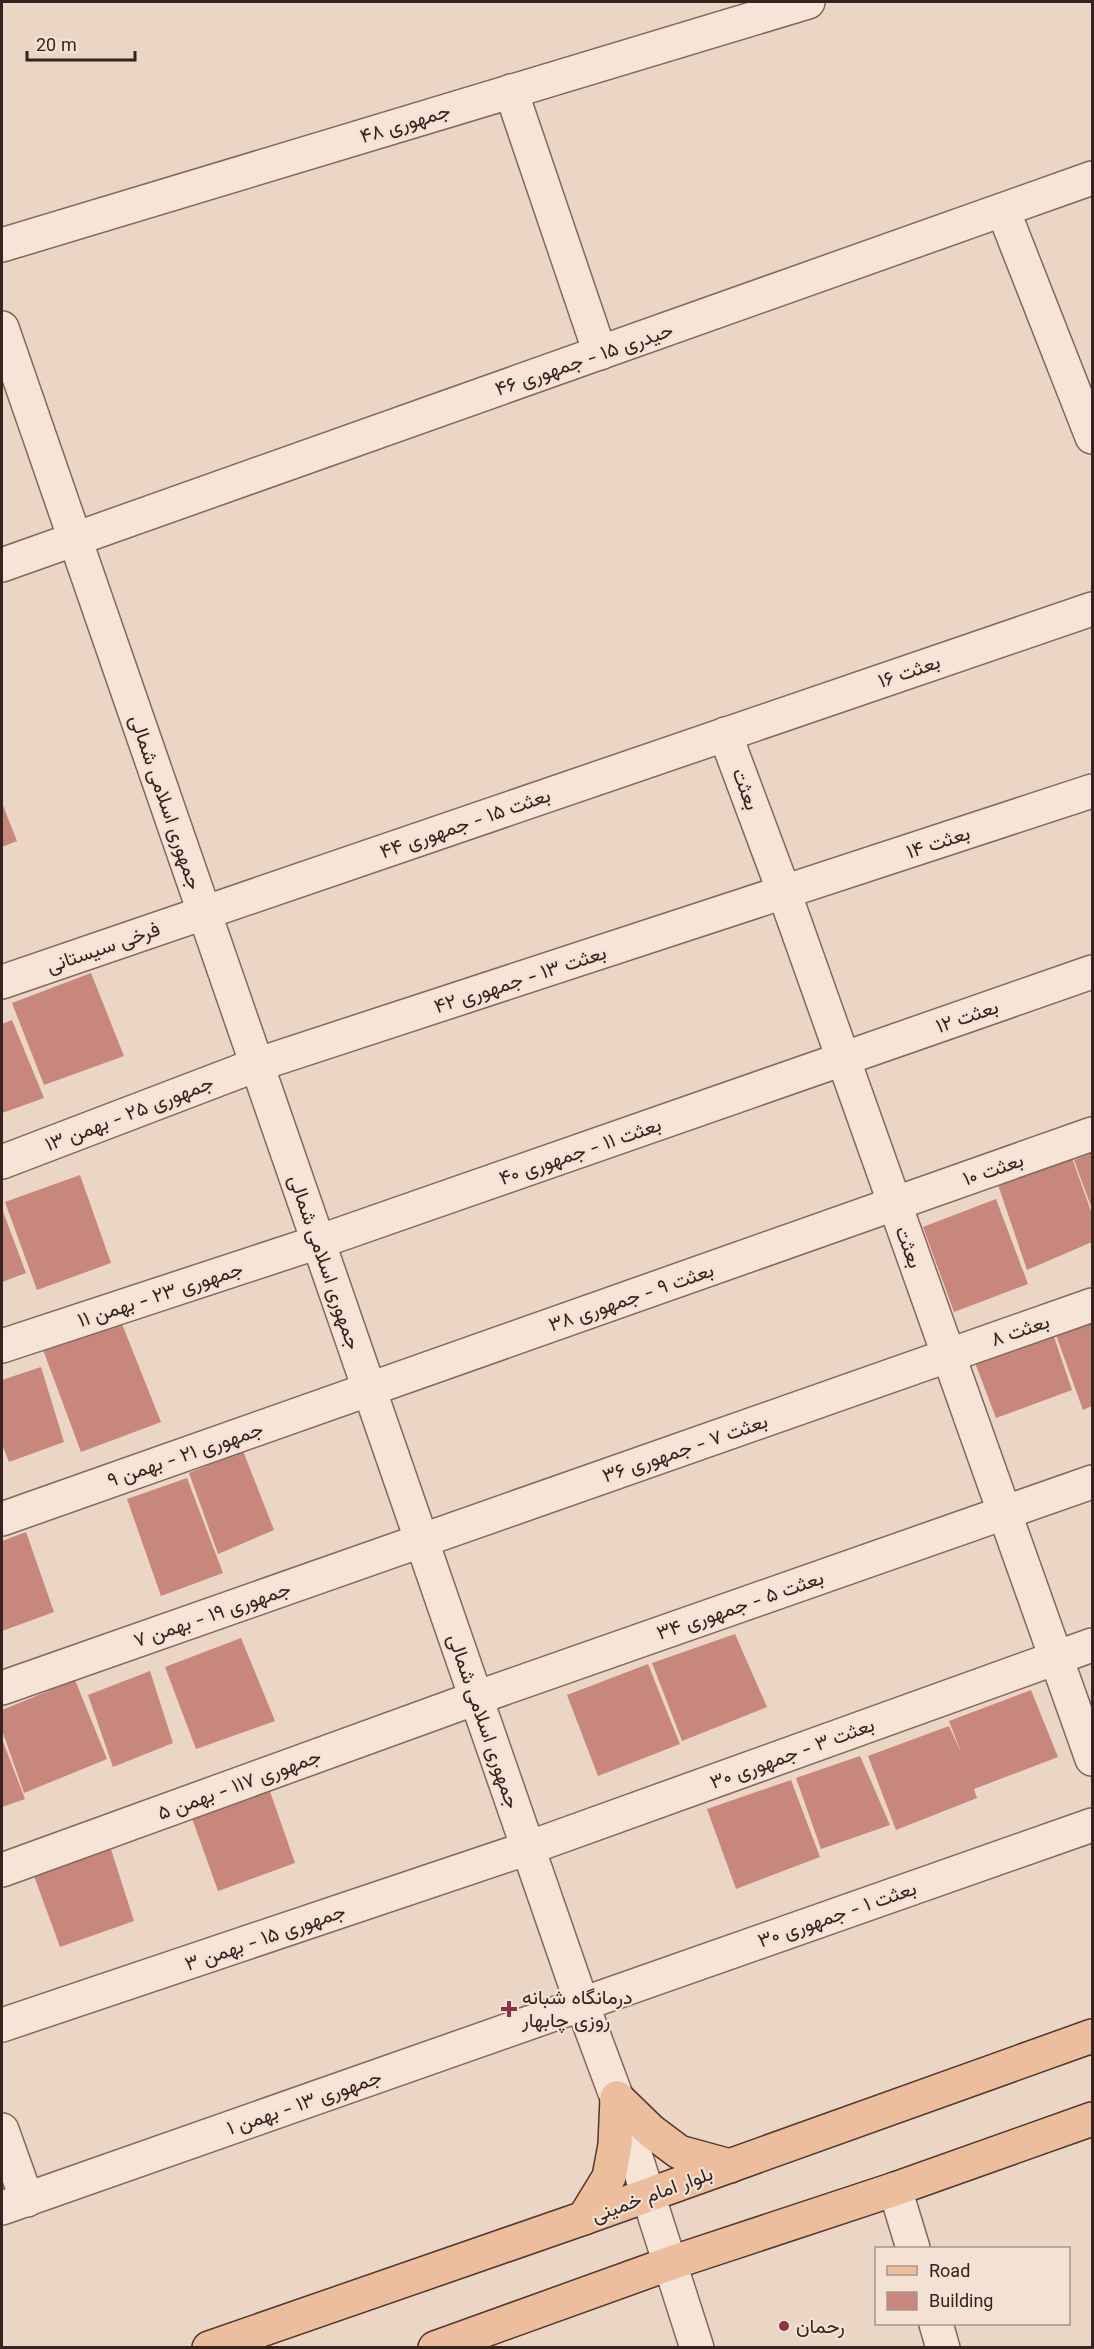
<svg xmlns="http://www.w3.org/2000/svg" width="1094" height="2349" font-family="Georgia,Vazirmatn,serif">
<rect width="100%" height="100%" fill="#ebd5c4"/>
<g fill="#c7877c">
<polygon points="2,803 17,841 2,847"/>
<polygon points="91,973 124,1056 44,1085 12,1003"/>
<polygon points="12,1020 44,1098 2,1113 2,1024"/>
<polygon points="1092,1153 1092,1209 1074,1160"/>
<polygon points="1071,1155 1092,1214 1092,1242 1027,1270 997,1182"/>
<polygon points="80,1175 111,1263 37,1290 5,1202"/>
<polygon points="996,1199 1028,1284 954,1312 923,1227"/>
<polygon points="2,1209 26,1273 2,1282"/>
<polygon points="118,1314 161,1422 81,1452 39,1339"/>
<polygon points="1092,1322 1092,1406 1083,1410 1056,1335"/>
<polygon points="1052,1331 1072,1390 996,1418 974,1360"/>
<polygon points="41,1367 64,1442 9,1462 2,1444 2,1380"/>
<polygon points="243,1451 274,1530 218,1554 189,1473"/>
<polygon points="187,1478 223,1573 161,1596 127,1499"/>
<polygon points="26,1532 54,1612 2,1631 2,1541"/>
<polygon points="735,1634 767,1707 682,1741 652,1663"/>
<polygon points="241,1638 275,1721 196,1749 165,1667"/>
<polygon points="648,1664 680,1744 598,1776 567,1695"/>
<polygon points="150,1671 173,1743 113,1767 88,1695"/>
<polygon points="75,1680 107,1759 24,1793 2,1730 2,1710"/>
<polygon points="1031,1690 1058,1757 974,1789 977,1798 896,1830 868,1756 949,1726 962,1755 949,1721"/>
<polygon points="2,1739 25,1799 2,1807"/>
<polygon points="860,1756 890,1825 821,1849 796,1778"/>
<polygon points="791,1780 820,1857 736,1889 707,1809"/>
<polygon points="267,1783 295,1863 218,1891 189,1810"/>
<polygon points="108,1840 134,1921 60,1947 33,1873"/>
</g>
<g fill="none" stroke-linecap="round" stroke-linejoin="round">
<defs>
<g id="minor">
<polyline points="511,91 600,353"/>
<polyline points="1003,210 1092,437"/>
<polyline points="2,245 808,2"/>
<polyline points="2,328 582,2004 617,2098 697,2348"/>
<polyline points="2,565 1092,178"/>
<polyline points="725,734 784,892 1092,1759"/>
<polyline points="2,982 1092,609"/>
<polyline points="2,1162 256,1065 1092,791"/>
<polyline points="2,1346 318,1242 1092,972"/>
<polyline points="2,1519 1092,1134"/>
<polyline points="2,1688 1092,1305"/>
<polyline points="2,1870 476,1698 1092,1482"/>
<polyline points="2,2025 528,1848 1092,1645"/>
<polyline points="2,2130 27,2200"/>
<polyline points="895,2189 913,2248"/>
<polyline points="2,2208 1092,1825"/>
<polyline points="936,2324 943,2348"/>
</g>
<g id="major">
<polyline points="617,2098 651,2131 679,2152 730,2166"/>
<polyline points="584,2218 609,2177 615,2145 617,2098"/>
<polyline points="209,2348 584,2218 1092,2036"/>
<polyline points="435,2348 671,2263 895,2189 1092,2119"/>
</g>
</defs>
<use href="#minor" stroke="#84665c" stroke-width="36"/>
<use href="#major" stroke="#523630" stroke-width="36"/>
<use href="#minor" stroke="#f6e4d7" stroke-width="33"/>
<use href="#major" stroke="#ecbe9e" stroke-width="33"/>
</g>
<g fill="#902f4a" stroke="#f3e1d3" stroke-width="2">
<path d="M506 2000h6v6h6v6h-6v6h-6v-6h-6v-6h6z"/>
<circle cx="784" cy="2326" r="6"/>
</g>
<g text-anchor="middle" stroke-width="4.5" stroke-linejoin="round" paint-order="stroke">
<g font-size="20" fill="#35231f" stroke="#f3e1d3">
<text transform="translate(405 123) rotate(-17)" y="7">جمهوری ۴۸</text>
<text transform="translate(584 359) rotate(-19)" y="7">حیدری ۱۵ - جمهوری ۴۶</text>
<text transform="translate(909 671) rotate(-19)" y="7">بعثت ۱۶</text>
<text transform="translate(746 789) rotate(70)" y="7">بعثت</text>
<text transform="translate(166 802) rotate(71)" y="7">جمهوری اسلامی شمالی</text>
<text transform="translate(465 823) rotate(-19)" y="7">بعثت ۱۵ - جمهوری ۴۴</text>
<text transform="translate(938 842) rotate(-18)" y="7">بعثت ۱۴</text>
<text transform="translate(103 947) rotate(-19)" y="7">فرخی سیستانی</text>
<text transform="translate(520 979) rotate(-18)" y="7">بعثت ۱۳ - جمهوری ۴۲</text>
<text transform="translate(967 1016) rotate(-19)" y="7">بعثت ۱۲</text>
<text transform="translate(129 1113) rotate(-21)" y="7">جمهوری ۲۵ - بهمن ۱۳</text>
<text transform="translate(580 1151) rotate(-19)" y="7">بعثت ۱۱ - جمهوری ۴۰</text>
<text transform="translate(993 1169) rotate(-19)" y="7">بعثت ۱۰</text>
<text transform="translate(909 1247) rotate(70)" y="7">بعثت</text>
<text transform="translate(325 1262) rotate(71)" y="7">جمهوری اسلامی شمالی</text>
<text transform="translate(160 1294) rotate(-18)" y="7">جمهوری ۲۳ - بهمن ۱۱</text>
<text transform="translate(631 1297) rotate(-19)" y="7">بعثت ۹ - جمهوری ۳۸</text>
<text transform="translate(1020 1330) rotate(-19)" y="7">بعثت ۸</text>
<text transform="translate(685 1448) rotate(-19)" y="7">بعثت ۷ - جمهوری ۳۶</text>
<text transform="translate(185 1454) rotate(-19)" y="7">جمهوری ۲۱ - بهمن ۹</text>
<text transform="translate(740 1605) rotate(-19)" y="7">بعثت ۵ - جمهوری ۳۴</text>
<text transform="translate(212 1614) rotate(-19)" y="7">جمهوری ۱۹ - بهمن ۷</text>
<text transform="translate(484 1721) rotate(71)" y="7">جمهوری اسلامی شمالی</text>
<text transform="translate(792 1753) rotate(-20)" y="7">بعثت ۳ - جمهوری ۳۰</text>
<text transform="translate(239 1784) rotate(-20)" y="7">جمهوری ۱۱۷ - بهمن ۵</text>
<text transform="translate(837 1914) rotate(-19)" y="7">بعثت ۱ - جمهوری ۳۰</text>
<text transform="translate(265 1937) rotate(-19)" y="7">جمهوری ۱۵ - بهمن ۳</text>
<text transform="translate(304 2102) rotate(-19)" y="7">جمهوری ۱۳ - بهمن ۱</text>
<text transform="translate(652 2194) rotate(-20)" y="7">بلوار امام خمینی</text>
</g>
<g font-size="20" fill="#35231f" stroke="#f3e1d3" text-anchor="start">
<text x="522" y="2004">درمانگاه شبانه<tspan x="522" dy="23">روزی چابهار</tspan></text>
<text x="796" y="2333">رحمان</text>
</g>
</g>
<rect width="1094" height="2349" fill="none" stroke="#35231f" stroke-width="6"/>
<rect x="875" y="2247" width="195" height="78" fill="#f3e1d3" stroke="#a7958b" stroke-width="1.5"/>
<rect x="887" y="2266" width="30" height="9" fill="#ecbe9e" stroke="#a7958b" stroke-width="1.5"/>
<text x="929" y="2277" font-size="18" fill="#35231f">Road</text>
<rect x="887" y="2292" width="30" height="18" fill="#c7877c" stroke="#a7958b" stroke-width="1.5"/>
<text x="929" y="2307" font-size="18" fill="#35231f">Building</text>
<path d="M27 51v9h108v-9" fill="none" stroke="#35231f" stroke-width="3"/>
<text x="36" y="51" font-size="18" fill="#35231f" stroke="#f3e1d3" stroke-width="4.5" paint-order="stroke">20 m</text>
</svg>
